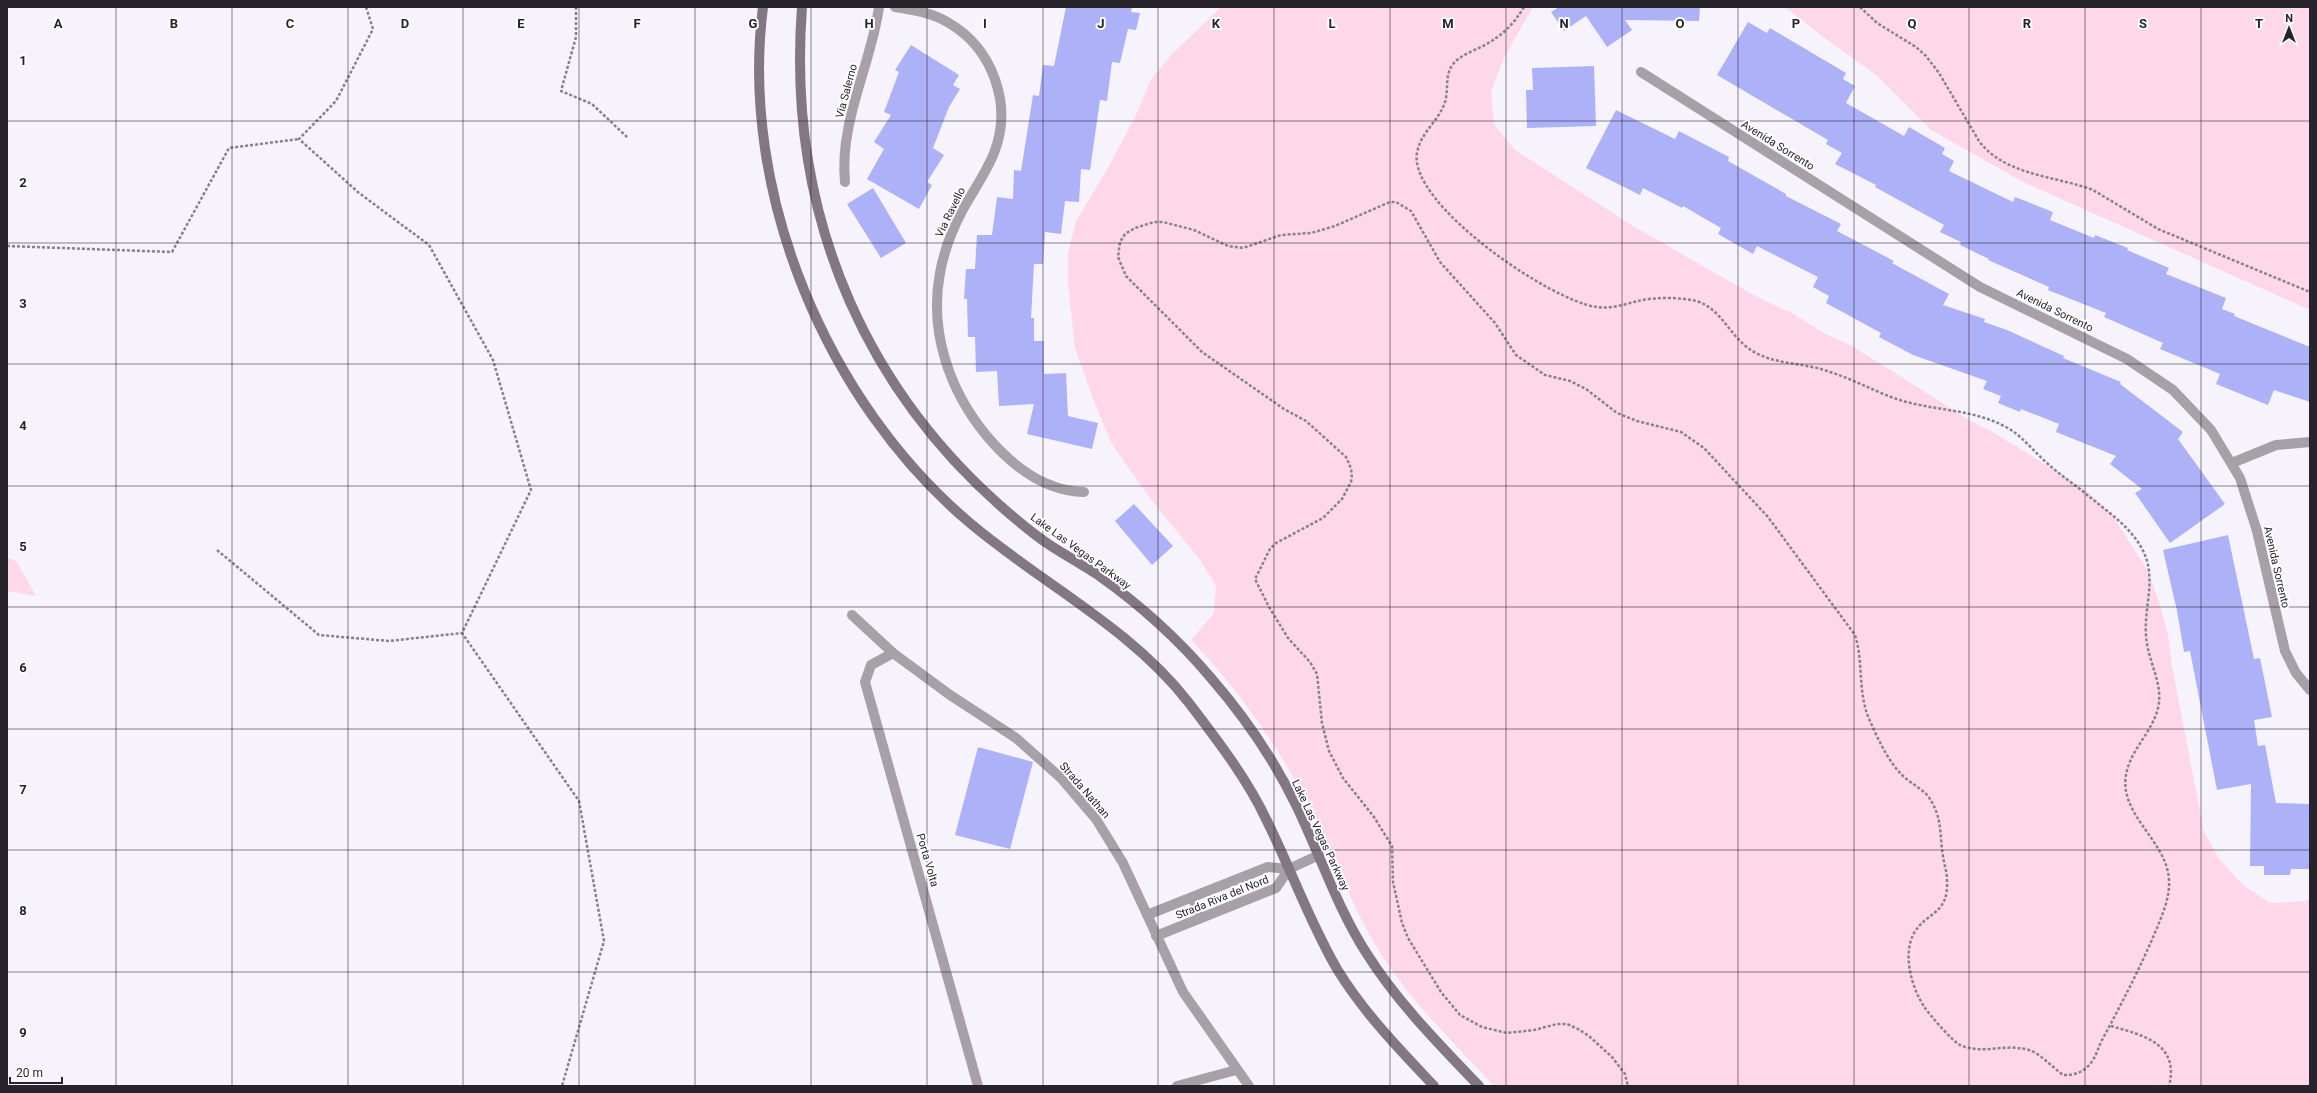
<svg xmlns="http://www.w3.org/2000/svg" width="2317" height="1093" font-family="Roboto,sans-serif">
<rect width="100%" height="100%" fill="#f7f3fc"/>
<g fill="#fed8e9">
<path d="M1221,7H1533L1503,60L1491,92L1494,124L1515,150L1633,226L1759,298L1794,314L1822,332L1854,347L1969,420L1998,435L2086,490L2112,515L2148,571L2159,602L2168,634L2172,666L2204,832L2220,860L2243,885L2270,903L2305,901L2310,899V1086H1494C1453,1042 1407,998 1376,946C1347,898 1331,845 1304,796C1273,739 1236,687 1191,640L1214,613L1216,586L1200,560L1148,496L1112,444L1093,399L1075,348L1068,284V253L1076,221L1109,166L1138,111L1150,81L1171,55Z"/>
<polygon points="1785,7 2310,7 2310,310 2023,182 1931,130 1876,75 1822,36"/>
<polygon points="7,557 17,562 36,596 7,591"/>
</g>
<g fill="#adb1f8">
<polygon points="1066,7 1132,7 1131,12 1140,13 1136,30 1128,29 1120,63 1112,62 1107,101 1100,100 1090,170 1081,169 1079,202 1065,201 1061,234 1045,232 1043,264 1034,264 1031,318 1034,318 1034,341 1044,341 1044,374 1066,373 1068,416 1098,423 1092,449 1027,434 1034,404 999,406 997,371 976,372 975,337 968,337 967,299 964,299 966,269 975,269 977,235 992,235 997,197 1013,199 1014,170 1021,171 1033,95 1039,96 1043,65 1054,66"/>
<polygon points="1559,7 1700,7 1699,21 1625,20 1632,30 1607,47 1586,16 1564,31 1551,12"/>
<polygon points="1748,22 1767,33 1770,28 1846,73 1843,79 1855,86 1846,103 1904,136 1909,127 1945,148 1942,154 1954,161 1949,171 2013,202 2015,197 2053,212 2050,220 2094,238 2095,235 2128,248 2127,250 2169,268 2166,274 2226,298 2222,309 2235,314 2234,316 2310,347 2310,402 2274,390 2268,405 2216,384 2220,374 2160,349 2163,343 2104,317 2106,313 2048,290 2049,287 1988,260 1989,259 1960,245 1961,242 1940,232 1944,225 1875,187 1876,185 1835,164 1842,153 1826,144 1828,140 1717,75"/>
<polygon points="911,45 959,75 953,85 960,89 949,107 933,148 944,155 927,182 932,185 919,209 867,179 884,149 874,142 891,115 884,112 899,72 895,70"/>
<polygon points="1594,66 1596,126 1527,128 1526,90 1533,90 1532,68"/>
<polygon points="1616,110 1675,139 1679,131 1729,157 1728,161 1786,194 1786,196 1841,224 1837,231 1894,261 1892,263 1949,294 1943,305 1985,319 1984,322 2007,330 2064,356 2063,358 2121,382 2120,384 2183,432 2178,439 2225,504 2170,543 2135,493 2142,489 2110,464 2116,456 2056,432 2059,424 2021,409 2020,412 1998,403 2001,396 1983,389 1987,381 1913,355 1879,337 1881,333 1826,303 1829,296 1813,287 1818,277 1757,246 1753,254 1718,234 1721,228 1683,206 1682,208 1643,188 1640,195 1586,168"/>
<polygon points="873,188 906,243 881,258 847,204"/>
<polygon points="1134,504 1173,546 1152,565 1115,521"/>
<polygon points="2228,535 2254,659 2260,658 2272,717 2254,720 2258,746 2265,745 2276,803 2310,804 2310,869 2291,869 2290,875 2264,875 2264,866 2250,866 2251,784 2217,790 2190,651 2184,652 2177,611 2163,550"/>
<polygon points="978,747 1033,762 1010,849 955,835"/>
</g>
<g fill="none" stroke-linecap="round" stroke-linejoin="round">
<g stroke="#86828b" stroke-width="2.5" stroke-dasharray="3 2" stroke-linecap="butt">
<polyline points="366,7 373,29 336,101 299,139 359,193 429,245 493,360 531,490 462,633 579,801 604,941 562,1086"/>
<polyline points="576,7 576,37 561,91 592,104 628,138"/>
<path d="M1524,7C1513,25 1502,36 1483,46C1473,51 1461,55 1454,63C1444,74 1449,89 1445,102C1439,121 1420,133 1417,153C1408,204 1552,302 1597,307C1612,309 1625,304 1638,301C1655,297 1679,297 1696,301C1724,309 1730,341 1758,354C1780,365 1807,363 1830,372C1859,381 1885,398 1915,404C1946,411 1975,411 2004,426C2022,435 2032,450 2047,463C2060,475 2074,484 2086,494C2109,513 2138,531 2147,561C2154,585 2144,611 2146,635C2147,660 2164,684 2158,708C2152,733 2130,750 2126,775C2119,815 2167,841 2169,880C2170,897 2163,913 2157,928C2141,966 2122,1003 2102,1040C2097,1050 2095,1061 2086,1068C2079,1074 2072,1075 2063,1075C2052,1067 2041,1054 2029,1050C2015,1046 2003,1048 1990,1049C1980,1050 1969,1049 1960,1045C1951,1040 1931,1016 1925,1008C1912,989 1902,955 1914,933C1927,911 1949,915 1947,880C1947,872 1944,864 1943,856C1939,832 1943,818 1928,796C1921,788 1910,783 1902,775C1888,761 1878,739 1870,721C1857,693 1864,663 1855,635L1768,517L1704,448L1681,432L1637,421L1617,413L1586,389L1570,381L1545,375L1516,355L1495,323L1440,262L1411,211L1396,202H1390L1335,226L1311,233L1281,235L1243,248L1228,246L1194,230L1163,222H1154L1135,228L1125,234L1120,242L1118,257L1126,276L1202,352L1284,409L1306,421L1346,457L1350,466L1352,474L1351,482L1342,499L1323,518L1276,543L1270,549L1255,579L1269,607L1288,638L1310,662L1317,674L1322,723L1329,751L1343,778L1374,817L1392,846L1393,882L1402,923L1408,938L1441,992L1460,1015L1482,1027L1507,1033L1534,1030L1557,1024H1567L1578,1029L1589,1036L1612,1057L1625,1074L1628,1086"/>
<path d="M1860,7L1877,23L1916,47L1926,56L1939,73L1979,141C2005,176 2057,176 2093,190L2158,229L2310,292"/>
<polyline points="7,246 172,252 229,148 299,139"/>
<polyline points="217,550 319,635 389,641 462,633"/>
<path d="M2111,1026C2142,1035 2180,1043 2169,1086"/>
</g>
<polyline stroke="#a8a0a7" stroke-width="8" points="1191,897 1201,919"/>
<g stroke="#a8a0a7" stroke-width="10">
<path d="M895,7C914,10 933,13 949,23C993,49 1013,105 994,153C986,173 973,191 962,211C952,230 944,251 940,273C929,331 949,390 986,435C1011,465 1044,491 1084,492"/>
<polyline points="1641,72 1980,287 2127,359 2173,390 2211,430 2240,478 2257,531 2285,651 2296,673 2310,690"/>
<path d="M845,182C839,122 871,65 879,7"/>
<polyline points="2232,463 2276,445 2310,442"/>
<polyline points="852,615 893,653 950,695 1016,738 1061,778 1096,819 1123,863 1183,992 1249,1086"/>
<polyline points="893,653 871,665 865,682 978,1086"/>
<polyline points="1147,915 1268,867 1289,869 1319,855"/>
<polyline points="1156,936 1276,888 1289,869"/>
<polyline points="1177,1086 1236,1070"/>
</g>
<g stroke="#827782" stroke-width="10">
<path d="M763,7C739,193 827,403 970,523C1042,584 1130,627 1189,703C1217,740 1246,777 1266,819C1291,869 1309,921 1337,969C1364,1013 1399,1049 1434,1086"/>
<path d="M802,7C786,219 868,406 1037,536C1056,551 1078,561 1098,575C1139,604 1179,640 1211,678C1244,716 1274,760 1296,805C1320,854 1337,908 1367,954C1398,1003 1439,1044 1479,1086"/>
</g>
</g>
<path fill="none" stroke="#26232b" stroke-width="1" stroke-opacity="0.55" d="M116,7V1086M232,7V1086M348,7V1086M463,7V1086M579,7V1086M695,7V1086M811,7V1086M927,7V1086M1043,7V1086M1158,7V1086M1274,7V1086M1390,7V1086M1506,7V1086M1622,7V1086M1738,7V1086M1854,7V1086M1969,7V1086M2085,7V1086M2201,7V1086M7,121H2310M7,243H2310M7,364H2310M7,486H2310M7,607H2310M7,729H2310M7,850H2310M7,972H2310"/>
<g text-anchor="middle" stroke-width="4" stroke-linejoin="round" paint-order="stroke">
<g font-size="11" fill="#26232b" stroke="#fff">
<text transform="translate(846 91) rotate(-75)" y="4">Via Salerno</text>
<text transform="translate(1778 145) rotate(32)" y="4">Avenida Sorrento</text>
<text transform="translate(950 212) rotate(-64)" y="4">Via Ravello</text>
<text transform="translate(2055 310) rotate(26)" y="4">Avenida Sorrento</text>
<text transform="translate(1081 551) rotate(36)" y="4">Lake Las Vegas Parkway</text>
<text transform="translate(2277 567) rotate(77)" y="4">Avenida Sorrento</text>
<text transform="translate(1085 790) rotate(49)" y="4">Strada Nathan</text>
<text transform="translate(1321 835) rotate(65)" y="4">Lake Las Vegas Parkway</text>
<text transform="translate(928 860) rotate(74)" y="4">Porta Volta</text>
<text transform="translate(1222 897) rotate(-22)" y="4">Strada Riva del Nord</text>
</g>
</g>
<g font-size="13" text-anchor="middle" font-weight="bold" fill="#26232b" stroke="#fff" stroke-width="4" stroke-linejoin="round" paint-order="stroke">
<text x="58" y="28">A</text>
<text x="174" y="28">B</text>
<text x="290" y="28">C</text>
<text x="405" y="28">D</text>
<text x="521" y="28">E</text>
<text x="637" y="28">F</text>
<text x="753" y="28">G</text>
<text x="869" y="28">H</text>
<text x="985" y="28">I</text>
<text x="1101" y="28">J</text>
<text x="1216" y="28">K</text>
<text x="1332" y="28">L</text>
<text x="1448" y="28">M</text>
<text x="1564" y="28">N</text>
<text x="1680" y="28">O</text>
<text x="1796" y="28">P</text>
<text x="1912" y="28">Q</text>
<text x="2027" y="28">R</text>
<text x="2143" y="28">S</text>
<text x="2259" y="28">T</text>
<text x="23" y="65">1</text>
<text x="23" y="187">2</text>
<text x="23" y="308">3</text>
<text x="23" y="430">4</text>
<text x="23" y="551">5</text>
<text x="23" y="672">6</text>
<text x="23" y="794">7</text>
<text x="23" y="915">8</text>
<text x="23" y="1037">9</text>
</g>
<rect width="2317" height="1093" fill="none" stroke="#26232b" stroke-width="16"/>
<g transform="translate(2289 28)" stroke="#ffffff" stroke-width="3" paint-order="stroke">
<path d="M0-3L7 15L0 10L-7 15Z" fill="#26232b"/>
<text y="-6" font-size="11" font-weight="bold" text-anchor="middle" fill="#26232b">N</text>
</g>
<path d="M10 1077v6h52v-6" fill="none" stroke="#26232b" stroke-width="2"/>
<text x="16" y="1077" font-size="12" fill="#26232b" stroke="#ffffff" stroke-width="3" paint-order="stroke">20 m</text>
</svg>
